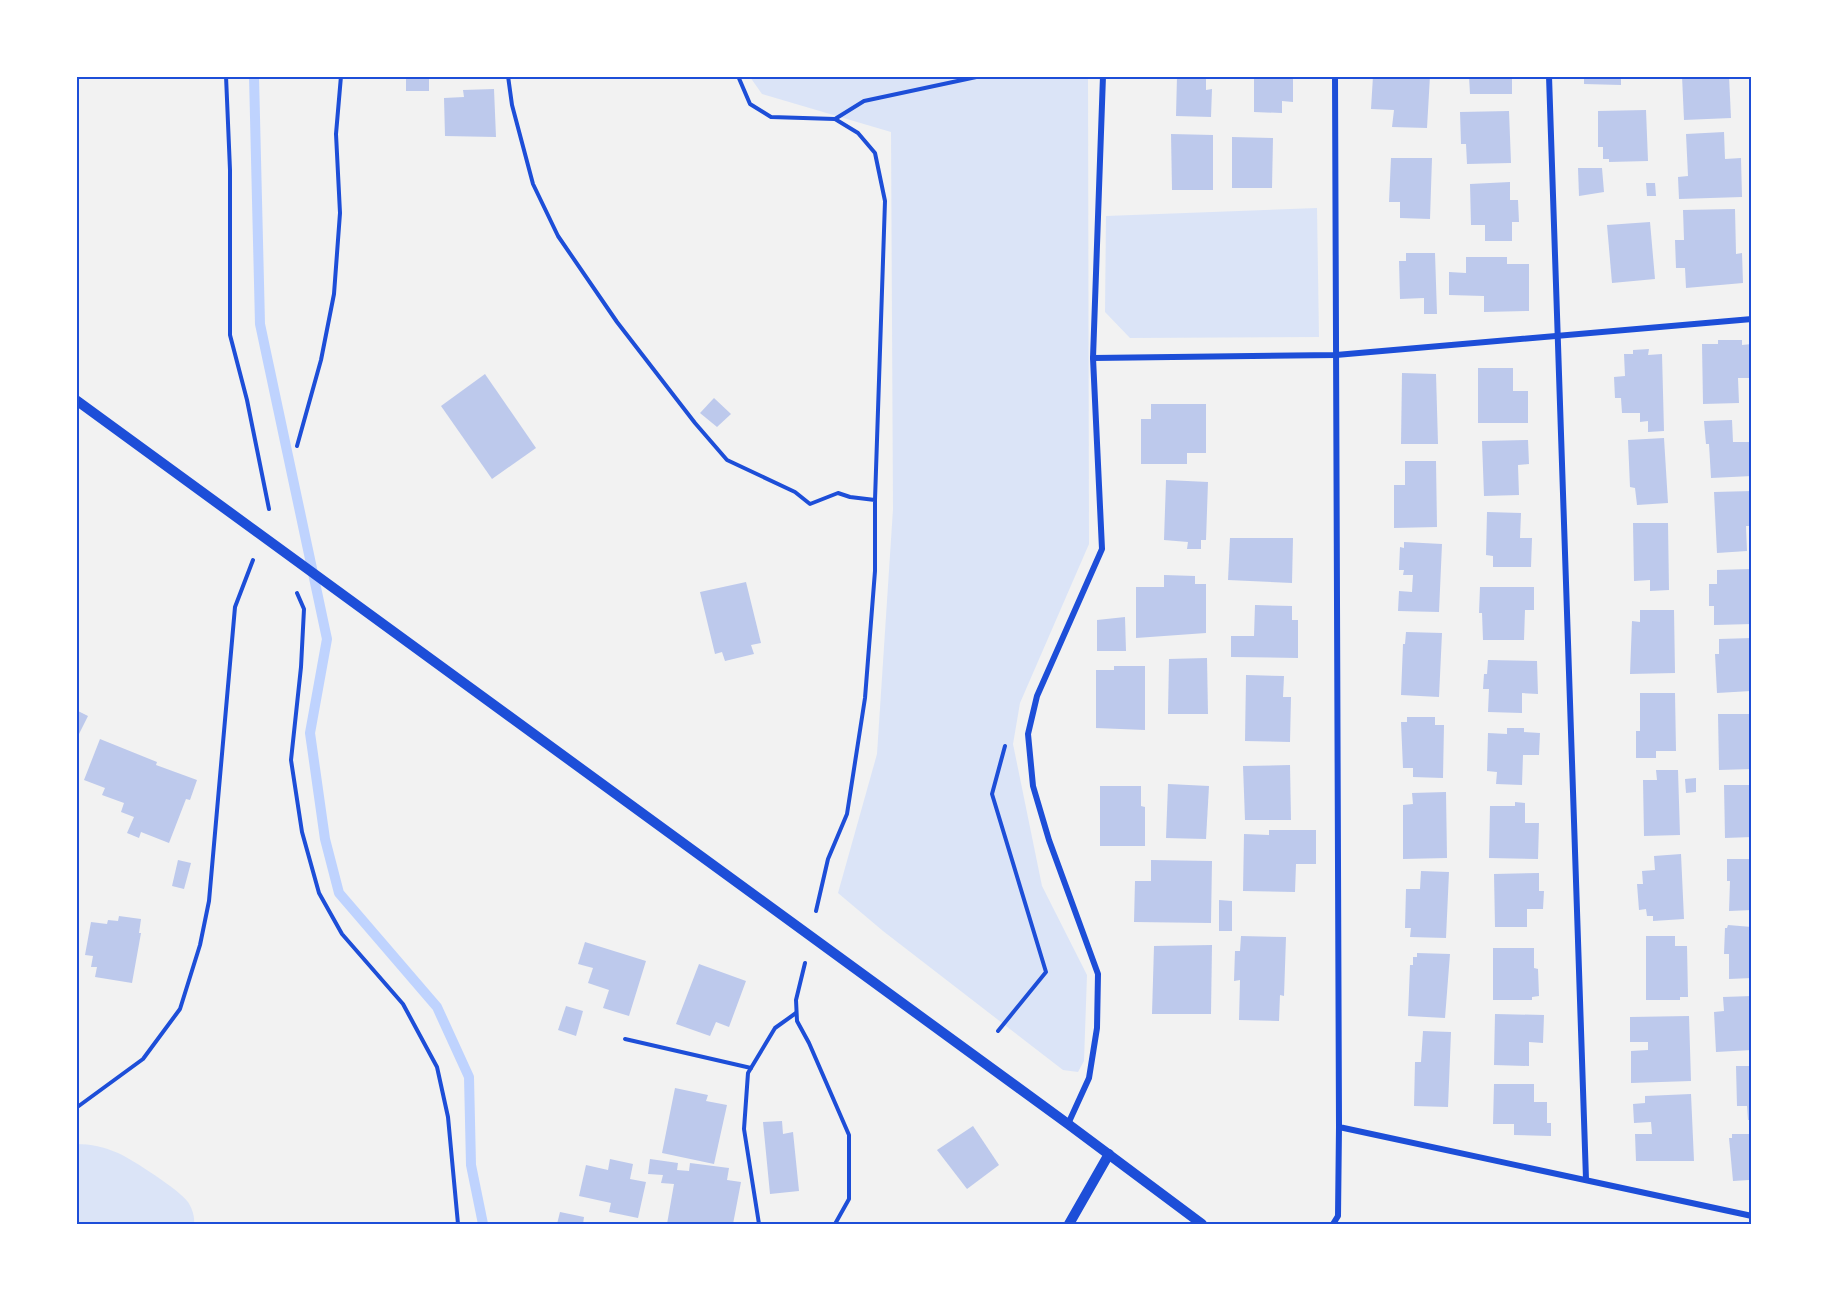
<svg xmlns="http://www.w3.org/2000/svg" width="1828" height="1301" font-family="'Playfair Display',serif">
<rect width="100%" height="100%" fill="#f2f2f2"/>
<g fill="#dbe4f7">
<polygon points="750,77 1088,77 1089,544 1020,703 1013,744 1042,886 1087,975 1084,1061 1078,1072 1063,1070 883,931 838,893 877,754 893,509 891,132 762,94"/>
<polygon points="1317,208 1319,337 1130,338 1105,312 1106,216"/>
<path d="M76,1144C91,1144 104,1147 118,1153C133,1160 178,1189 188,1202C192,1208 195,1217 194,1224H77Z"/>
</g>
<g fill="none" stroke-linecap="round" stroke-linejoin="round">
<polyline stroke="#bfd3fe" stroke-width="10" points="254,76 260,324 327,639 310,733 325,839 339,893 437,1007 469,1077 471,1165 483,1224"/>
</g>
<g fill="#bdc9ec">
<rect x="406" y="76" width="23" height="15"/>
<polygon points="1177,76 1206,76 1206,90 1212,89 1211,117 1176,116"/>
<polygon points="1254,76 1293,76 1293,102 1282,101 1282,113 1254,112"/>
<polygon points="1373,76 1430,76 1427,128 1392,127 1394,110 1371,109"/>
<polygon points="1469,76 1512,76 1512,94 1470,94"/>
<polygon points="1584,76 1621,76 1621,85 1584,84"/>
<polygon points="1682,76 1729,76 1731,118 1684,120"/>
<polygon points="494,89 496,137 445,136 444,98 464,97 463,90"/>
<polygon points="1646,110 1648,161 1609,162 1609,159 1603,159 1603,147 1598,147 1598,111"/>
<polygon points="1509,111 1511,163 1467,164 1466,144 1461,144 1460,112"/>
<polygon points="1724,132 1725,159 1741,158 1742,197 1679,199 1678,177 1688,176 1686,134"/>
<polygon points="1171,134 1213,135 1213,190 1172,190"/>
<polygon points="1232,137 1273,138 1272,188 1232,188"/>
<polygon points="1391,158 1432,158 1430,219 1400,218 1400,202 1389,202"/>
<polygon points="1578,168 1602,168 1604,192 1579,196"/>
<polygon points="1510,182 1510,200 1518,200 1519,222 1512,222 1512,241 1485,241 1485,225 1471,225 1470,184"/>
<polygon points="1646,183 1655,183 1656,196 1647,196"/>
<polygon points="1735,209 1736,254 1742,253 1743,283 1686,288 1685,268 1676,268 1675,240 1684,240 1683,210"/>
<polygon points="1650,222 1655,279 1612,283 1607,225"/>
<polygon points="1406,253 1435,253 1437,314 1424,314 1424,298 1400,299 1399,261 1406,261"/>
<polygon points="1466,257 1507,257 1507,264 1529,264 1529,311 1484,312 1484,296 1449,295 1449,272 1466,273"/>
<polygon points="1718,340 1742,340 1742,345 1752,344 1752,378 1738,378 1739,403 1703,404 1702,344 1718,344"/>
<polygon points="1649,349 1648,355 1662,354 1664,431 1648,432 1648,421 1640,422 1640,413 1622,413 1621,398 1615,398 1614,377 1625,376 1624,354 1633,354 1633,350"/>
<polygon points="1478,368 1513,368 1513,391 1528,391 1528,423 1478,423"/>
<polygon points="1402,373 1436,374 1438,444 1401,444"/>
<polygon points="485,374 536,448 492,479 441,406"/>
<polygon points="714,398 731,414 717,427 700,413"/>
<polygon points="1151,404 1206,404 1206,453 1187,453 1187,464 1141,464 1141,419 1151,419"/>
<polygon points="1732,420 1733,442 1752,442 1752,476 1711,478 1709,444 1706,444 1704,421"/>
<polygon points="1664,438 1668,503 1637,505 1635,488 1630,487 1628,440"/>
<polygon points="1528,440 1529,464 1518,465 1519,495 1484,496 1482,441"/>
<polygon points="1405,461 1436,461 1437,527 1394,528 1394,485 1405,485"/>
<polygon points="1166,480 1208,482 1206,540 1201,540 1201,549 1187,549 1188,542 1164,540"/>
<polygon points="1752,491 1752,526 1746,526 1747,551 1717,553 1714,492"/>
<polygon points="1487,512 1521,513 1520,538 1532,538 1531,567 1493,567 1493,556 1486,555"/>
<polygon points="1633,523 1668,523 1669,590 1650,591 1650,580 1634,581"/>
<polygon points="1230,538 1293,538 1292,583 1228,580"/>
<polygon points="1404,542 1442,544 1439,612 1398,611 1399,591 1412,592 1413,575 1403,575 1404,570 1399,570 1400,547 1404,548"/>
<polygon points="1750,569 1752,624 1714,625 1714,606 1709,606 1709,584 1717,584 1717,570"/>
<polygon points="1164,575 1195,576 1195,584 1206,584 1206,633 1136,638 1136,587 1164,587"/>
<polygon points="746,582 761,643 751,645 754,654 725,661 722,652 715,654 700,592"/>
<polygon points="1480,587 1534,587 1534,610 1525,610 1524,640 1483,640 1482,613 1479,613"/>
<polygon points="1255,605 1292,606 1292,620 1298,620 1298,658 1231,657 1231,636 1254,636"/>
<polygon points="1640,610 1674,610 1675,673 1630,674 1632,621 1640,622"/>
<polygon points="1125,617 1126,651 1097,651 1097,620"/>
<polygon points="1406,632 1442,633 1439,697 1401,695 1403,644 1405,644"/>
<polygon points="1752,638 1751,691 1717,693 1715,654 1719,654 1719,639"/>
<polygon points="1207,658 1208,714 1168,714 1169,659"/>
<polygon points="1488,660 1537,661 1538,694 1522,693 1522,713 1488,712 1489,689 1483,689 1484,674 1487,674"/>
<polygon points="1114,666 1145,666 1145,730 1096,728 1096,670 1114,670"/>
<polygon points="1246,675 1284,676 1283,697 1291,697 1290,742 1245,741"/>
<polygon points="1640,693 1675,693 1676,751 1656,751 1656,758 1636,758 1636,731 1640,731"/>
<polygon points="76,710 88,716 78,736 76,735"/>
<polygon points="1718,714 1752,714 1752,769 1719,770"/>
<polygon points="1407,717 1435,717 1435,725 1444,725 1443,778 1413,777 1413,768 1403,768 1401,722 1407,722"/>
<polygon points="1507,728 1524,728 1524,732 1540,733 1539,755 1523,755 1522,785 1496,784 1497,772 1487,771 1488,733 1507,734"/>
<polygon points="100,739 157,762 156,765 197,780 190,800 186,799 169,843 141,832 139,838 127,833 134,817 121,812 124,803 102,795 105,788 84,780"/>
<polygon points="1290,765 1291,820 1245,820 1243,766"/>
<polygon points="1656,770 1678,770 1680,835 1644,836 1643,780 1657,780"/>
<polygon points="1696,778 1696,792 1686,793 1685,779"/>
<polygon points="1168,784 1209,786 1206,839 1166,838"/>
<polygon points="1724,785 1752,785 1752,837 1725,838"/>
<polygon points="1100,786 1141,786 1141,806 1145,807 1145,846 1100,846"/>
<polygon points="1446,792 1447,858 1403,859 1403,805 1413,804 1412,793"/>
<polygon points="1515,802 1525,803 1525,823 1539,823 1538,859 1489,858 1490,806 1515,806"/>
<polygon points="1269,830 1316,830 1316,864 1296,864 1295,892 1243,891 1244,834 1269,835"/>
<polygon points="1681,854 1684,919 1653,921 1653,916 1647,916 1646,909 1639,910 1637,884 1643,884 1642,871 1655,870 1654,856"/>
<polygon points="1727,859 1752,859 1752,910 1729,911 1730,881 1727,881"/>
<polygon points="178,860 191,863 184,889 172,886"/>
<polygon points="1151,860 1212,861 1211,923 1134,922 1135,881 1151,881"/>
<polygon points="1421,871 1449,872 1446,938 1410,937 1411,928 1405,928 1406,889 1420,889"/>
<polygon points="1539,873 1539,891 1544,891 1543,909 1527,909 1527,927 1495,927 1494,874"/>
<polygon points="1219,900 1232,901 1232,931 1219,931"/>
<polygon points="119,916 141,919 139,933 141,933 132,983 95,977 97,967 91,967 93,956 85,955 91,922 107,924 108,920 118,921"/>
<polygon points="1728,925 1752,927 1752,978 1729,979 1729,954 1724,954 1725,928 1727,928"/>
<polygon points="1241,936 1286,937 1284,996 1280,995 1279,1021 1239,1020 1240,980 1234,981 1235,951 1240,951"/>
<polygon points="1646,936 1675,936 1675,946 1687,946 1688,997 1680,997 1680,1000 1646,1000"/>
<polygon points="585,942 646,961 629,1016 603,1008 609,990 588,983 593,968 578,964"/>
<polygon points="1212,945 1211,1014 1152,1014 1154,946"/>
<polygon points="1493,948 1534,948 1534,968 1538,969 1539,996 1532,997 1532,1000 1493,1000"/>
<polygon points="1417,953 1450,954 1445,1018 1408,1016 1410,965 1413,965 1413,957 1417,957"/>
<polygon points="699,964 746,981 729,1027 716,1022 710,1036 676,1024"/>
<polygon points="1752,996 1752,1050 1716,1052 1714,1012 1724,1011 1723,997"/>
<polygon points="566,1006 583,1011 576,1036 558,1030"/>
<polygon points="1495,1014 1544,1015 1543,1043 1529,1042 1529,1066 1494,1065"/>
<polygon points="1689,1016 1691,1081 1631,1083 1631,1051 1648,1050 1648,1042 1630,1042 1630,1017"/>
<polygon points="1423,1031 1451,1032 1448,1107 1414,1106 1415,1062 1421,1062"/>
<polygon points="1736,1066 1752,1066 1752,1120 1748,1120 1747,1106 1737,1106"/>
<polygon points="1494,1084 1534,1084 1534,1102 1547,1102 1547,1123 1551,1123 1551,1136 1514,1135 1514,1124 1493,1124"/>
<polygon points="675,1088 708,1095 706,1101 727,1105 714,1164 662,1153"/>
<polygon points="1691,1094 1694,1161 1636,1161 1635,1134 1652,1134 1651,1122 1634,1123 1633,1104 1645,1103 1645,1096"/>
<polygon points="782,1121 783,1134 793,1132 799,1191 770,1194 763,1122"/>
<polygon points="973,1126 999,1165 967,1189 937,1150"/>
<polygon points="1732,1134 1752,1134 1752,1185 1749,1185 1749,1180 1733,1181 1729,1138 1732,1138"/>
<polygon points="610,1159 633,1164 630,1179 646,1182 638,1218 609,1212 611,1203 579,1196 586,1165 608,1170"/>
<polygon points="650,1159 678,1163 677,1170 689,1171 690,1163 729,1168 727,1180 741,1182 733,1224 667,1224 674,1184 661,1183 663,1175 648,1174"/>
<polygon points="560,1212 584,1217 583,1224 557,1224"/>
</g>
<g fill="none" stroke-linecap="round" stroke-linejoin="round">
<g stroke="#1d4ed8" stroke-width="4">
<polyline points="226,76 230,170 230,335 247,400 269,509"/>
<polyline points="508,76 512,105 533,184 558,236 617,322 695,423 727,460 795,492 810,504 838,493 850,497 875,500 875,571 865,698 847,814 828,859 816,911"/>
<polyline points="738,76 750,104 771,117 835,119"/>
<polyline points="297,446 321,360 334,294 340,213 336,134 341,76"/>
<polyline points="875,500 885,201 875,153 858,133 835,119 864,101 981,76"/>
<polyline points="297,593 304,609 301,667 291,760 302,832 319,893 342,934 403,1004 437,1067 448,1117 458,1224"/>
<polyline points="805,963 796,1000 797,1021 809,1043 849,1135 849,1199 835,1224"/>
<polyline points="998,1031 1046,972 992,794 1005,746"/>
<polyline points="625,1039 751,1068"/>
<polyline points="76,1108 143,1059 180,1009 200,945 209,901 235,607 253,560"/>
<polyline points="759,1224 744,1129 748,1073 775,1028 796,1013"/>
</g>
<g stroke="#1d4ed8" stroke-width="6">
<polyline points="1335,76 1339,1127 1752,1216"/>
<polyline points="1549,76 1586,1179"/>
<polyline points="1093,358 1336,355 1752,319"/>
<polyline points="1068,1124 1089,1078 1097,1028 1098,974 1049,840 1033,786 1028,734 1037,696 1102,549 1093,358 1103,76"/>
<polyline points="1333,1224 1338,1216 1339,1127"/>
</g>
<g stroke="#1d4ed8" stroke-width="10">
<polyline points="76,400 1068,1124 1202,1224"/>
<polyline points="1069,1224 1109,1154"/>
</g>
</g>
<rect width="1828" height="1301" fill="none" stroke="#ffffff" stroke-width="156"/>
<rect x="78" y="78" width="1672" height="1145" fill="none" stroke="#1d4ed8" stroke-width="2"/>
</svg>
